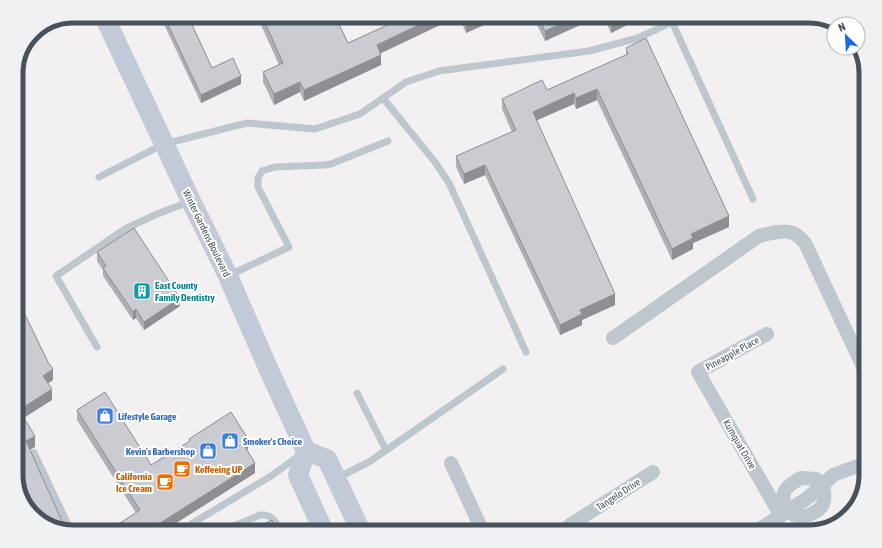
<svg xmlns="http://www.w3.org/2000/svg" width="882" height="548" font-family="'Asap Condensed',sans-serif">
<rect width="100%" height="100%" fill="#f2f0f0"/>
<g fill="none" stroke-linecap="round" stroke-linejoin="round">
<g stroke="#bec6ce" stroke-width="7">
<polyline points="383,98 435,162 449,183 526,352"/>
<polyline points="99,177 164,144 247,123 315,129 360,114 406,82 439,71 589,51 638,38 672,22 753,199"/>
<polyline points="230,275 289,247 258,187 258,178 262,171 275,167 324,165 331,164 388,141"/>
<polyline points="97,347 56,276 125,229 157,214 191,201"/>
<polyline points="357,393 386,450"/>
<polyline points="34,453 71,531"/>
<polyline points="337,478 369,462 503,369"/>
<polyline points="178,532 271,476 299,456"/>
<path d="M220,532L260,515C273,514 276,522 281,532"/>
</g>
<g stroke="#bec6ce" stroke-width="14">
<polyline points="767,334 698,372 781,516"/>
<path d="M613,338L759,236C767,234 781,230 789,232C796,233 801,238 805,243L866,373"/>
<polyline points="451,463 483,532"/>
<path d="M801,478L816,479L823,485C824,491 826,498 823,504C820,511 805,519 797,516C785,513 780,499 786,489C790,484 796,481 801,478Z"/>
<polyline points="573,532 570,525 653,472"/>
<polyline points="755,532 806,499 823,485 833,475 866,463"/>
</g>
<g stroke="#c1cad6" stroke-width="20">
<polyline points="104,16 191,201 228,276 268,368 306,451 298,475 324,532"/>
<polyline points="306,451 327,459 361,532"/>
</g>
</g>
<g fill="#aeafb5">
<polygon points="160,16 188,16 212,68 241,84 201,103"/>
<polygon points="257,16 335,16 348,43 392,23 392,16 504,16 466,33 459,16 381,53 381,65 304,101 300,92 274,105 263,82 263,72 279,65"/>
<polygon points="537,16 600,16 545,41 537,25"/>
<polygon points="603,16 631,16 631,23 611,33"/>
<polygon points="626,48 729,227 693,243 693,249 672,260 597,100 576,109 574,104 536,120 615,305 582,320 582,325 560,335 485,175 464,184 456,167 456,156 512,132 502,109 502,99 547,90 626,55"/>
<polygon points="97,252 180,306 144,330 136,318 133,320 103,276 103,270 97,261"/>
<polygon points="77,410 151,465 189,442 189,439 248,449 247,449 255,473 162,532 114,532 114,527 136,513 77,420"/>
</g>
<g fill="#8d8f93">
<polygon points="437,16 459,16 377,55 377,45"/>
<polygon points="480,16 504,16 466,33 466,22"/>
<polygon points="577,16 600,16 545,41 545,31"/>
<polygon points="624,16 631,16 631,23 611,33 611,22"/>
<polygon points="381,55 381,65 304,101 304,90"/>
<polygon points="241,76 241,84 201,103 201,95"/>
<polygon points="300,82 300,92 274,105 274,94"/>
<polygon points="597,89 597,100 576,109 576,98"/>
<polygon points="574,93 574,104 533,122 533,112"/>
<polygon points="485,165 485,175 464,184 464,174"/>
<polygon points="729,216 729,227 693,243 693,249 672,260 672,249 691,234"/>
<polygon points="615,294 615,305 582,320 582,325 560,335 560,325 580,310"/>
<polygon points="180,298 180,306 144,330 144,322"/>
<polygon points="136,309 136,318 133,320 133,312"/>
<polygon points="53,369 53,380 43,387 43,376"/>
<polygon points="52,389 52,400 19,421 19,410"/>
<polygon points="35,436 35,447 26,452 26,441"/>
<polygon points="248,439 248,449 242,452 242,442"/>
<polygon points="255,463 255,473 162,532 146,532"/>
</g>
<g fill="#caccd2" stroke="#8d8f93">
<polygon points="164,16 188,16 212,68 233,58 241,76 201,95"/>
<polygon points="262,16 335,16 348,43 394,22 392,16 437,16 377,45 381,55 304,90 300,82 274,94 263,72 283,63"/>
<polygon points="463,16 480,16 466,22"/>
<polygon points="538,16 577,16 545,31"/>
<polygon points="608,16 624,16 611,22"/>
<polygon points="646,38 729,216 691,234 693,238 672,249 597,89 576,98 574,93 533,112 615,294 580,310 582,314 560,325 485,165 464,174 456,156 516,130 502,99 542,80 547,90 628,54 626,48"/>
<polygon points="134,228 180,298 144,322 136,309 133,312 103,268 106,266 97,252"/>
<polygon points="16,296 48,362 53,369 43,376 52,389 19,410 35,436 26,441 66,530 42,522 24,504 16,478"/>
<polygon points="105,392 151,465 190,441 189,439 231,412 248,439 242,442 255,463 146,532 117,532 114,527 140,510 77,410"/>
<polygon points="272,520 278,532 247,532"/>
</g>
<defs>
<symbol id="building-square" viewBox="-11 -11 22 22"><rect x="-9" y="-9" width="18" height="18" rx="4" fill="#0f9aa8" stroke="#fff"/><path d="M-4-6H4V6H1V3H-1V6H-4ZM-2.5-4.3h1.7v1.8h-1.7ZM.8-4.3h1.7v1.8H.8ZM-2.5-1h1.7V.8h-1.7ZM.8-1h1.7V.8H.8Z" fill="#fff"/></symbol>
<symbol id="shop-square" viewBox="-11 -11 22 22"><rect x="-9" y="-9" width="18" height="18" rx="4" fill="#3f7fe0" stroke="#fff"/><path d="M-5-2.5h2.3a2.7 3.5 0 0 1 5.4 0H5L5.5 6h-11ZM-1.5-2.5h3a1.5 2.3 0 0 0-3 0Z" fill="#fff"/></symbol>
<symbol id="cafe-square" viewBox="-11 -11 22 22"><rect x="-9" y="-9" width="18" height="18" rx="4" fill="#e8710a" stroke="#fff"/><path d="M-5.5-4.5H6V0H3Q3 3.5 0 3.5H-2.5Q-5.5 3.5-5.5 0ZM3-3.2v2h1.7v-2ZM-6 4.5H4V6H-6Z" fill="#fff"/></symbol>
</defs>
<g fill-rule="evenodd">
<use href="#building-square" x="132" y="281" width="20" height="20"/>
<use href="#shop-square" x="95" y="406" width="20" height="20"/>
<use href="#shop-square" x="220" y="431" width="20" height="20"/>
<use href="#shop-square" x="198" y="441" width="20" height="20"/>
<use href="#cafe-square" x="172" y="459" width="20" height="20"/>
<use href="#cafe-square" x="155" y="472" width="20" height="20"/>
</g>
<g text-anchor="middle" stroke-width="4" stroke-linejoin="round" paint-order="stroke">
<g font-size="10" fill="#48525d" stroke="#fff">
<text transform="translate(207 233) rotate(64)" y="4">Winter Gardens Boulevard</text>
<text transform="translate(732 353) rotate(-29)" y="4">Pineapple Place</text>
<text transform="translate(740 444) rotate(60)" y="4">Kumquat Drive</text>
<text transform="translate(618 494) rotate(-33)" y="4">Tangelo Drive</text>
</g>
<g font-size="10" font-weight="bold" fill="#0d838f" stroke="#fff" text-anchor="start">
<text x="155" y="289">East County<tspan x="155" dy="12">Family Dentistry</tspan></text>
</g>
<g font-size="10" font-weight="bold" fill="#366cbe" stroke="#fff" text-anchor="start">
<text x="118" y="420">Lifestyle Garage</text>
<text x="243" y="445">Smoker's Choice</text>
<text x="195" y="455" text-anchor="end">Kevin's Barbershop</text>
</g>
<g font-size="10" font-weight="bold" fill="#c56008" stroke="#fff" text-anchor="start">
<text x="195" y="473">Koffeeing UP</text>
<text x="152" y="480" text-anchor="end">California<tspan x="152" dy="12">Ice Cream</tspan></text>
</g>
</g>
<path d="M0 0H882V548H0ZM73 23H809A50 50 0 0 1 859 73V475A50 50 0 0 1 809 525H73A50 50 0 0 1 23 475V73A50 50 0 0 1 73 23Z" fill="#f0f1f2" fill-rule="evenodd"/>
<path fill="none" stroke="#48525d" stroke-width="5" d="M73 23H809A50 50 0 0 1 859 73V475A50 50 0 0 1 809 525H73A50 50 0 0 1 23 475V73A50 50 0 0 1 73 23Z"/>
<g transform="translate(846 36) rotate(335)"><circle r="19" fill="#ffffff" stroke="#b6babe"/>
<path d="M0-3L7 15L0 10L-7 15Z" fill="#1c6ae0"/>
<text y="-6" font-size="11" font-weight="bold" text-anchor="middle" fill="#48525d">N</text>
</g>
</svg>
